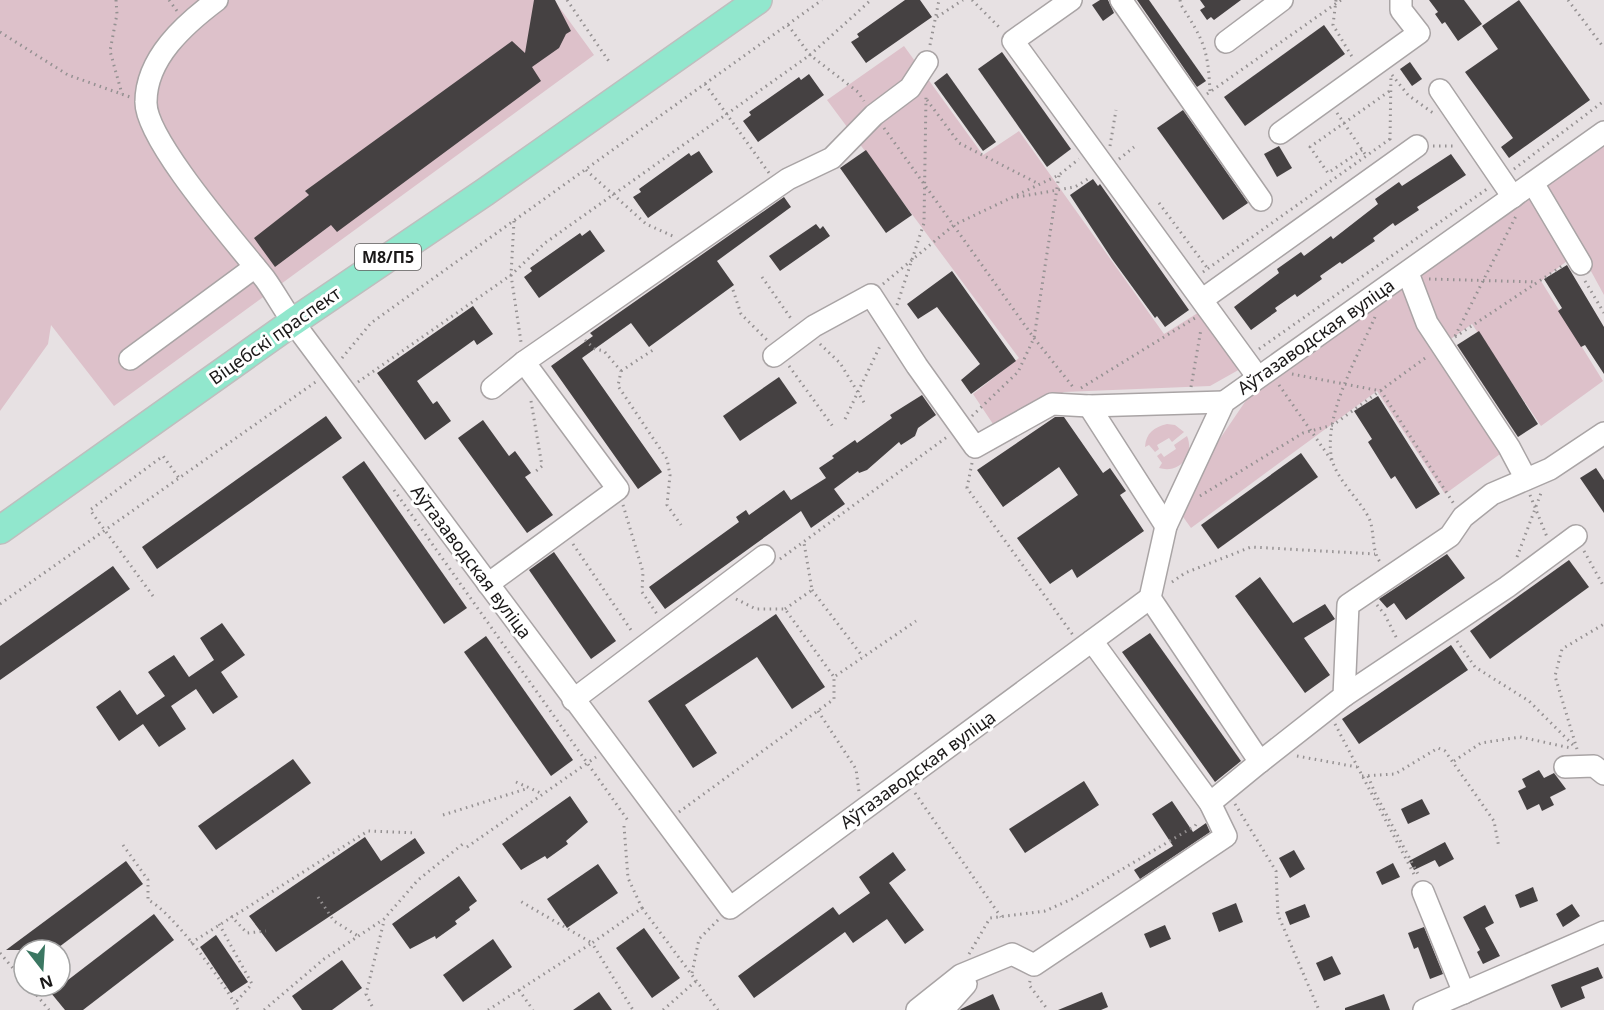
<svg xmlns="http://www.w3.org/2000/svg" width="1604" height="1010" font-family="'Noto Sans',sans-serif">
<rect width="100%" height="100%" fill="#e7e1e3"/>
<g fill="#ddc1ca">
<polygon points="0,0 554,0 594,55 114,406 51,325 48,344 0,411"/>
<polygon points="904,46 983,155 1019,131 1164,334 1201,311 1242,368 1210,386 1064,392 995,427 973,394 1019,358 827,100"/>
<polygon points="1604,145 1604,295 1580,251 1541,281 1603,381 1541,426 1472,324 1438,348 1507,449 1445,494 1377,391 1191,528 1181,514 1215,446 1249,396"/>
<path d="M1167,424L1175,425L1184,432L1172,442L1169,438L1157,445L1159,449L1155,452L1149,445L1145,447C1146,433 1154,427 1167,424Z"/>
<path d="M1187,436C1195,455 1180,474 1159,468L1162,463L1157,456L1161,453L1164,457L1176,449L1174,445Z"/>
</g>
<g fill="#454142">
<polygon points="534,0 555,0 571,31 566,34 559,48 532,67 541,81 337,232 331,225 275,267 254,238 309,195 305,191 512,41 525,53"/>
<polygon points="905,0 920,0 932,17 866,63 851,42 859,37 857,34"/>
<polygon points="1100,0 1108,0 1114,13 1103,21 1092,5"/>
<polygon points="1137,0 1149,0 1206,81 1197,87"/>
<polygon points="1200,0 1241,0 1214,20 1211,17 1207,20 1200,10 1205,7"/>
<polygon points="1429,0 1464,0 1482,24 1458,41 1445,22 1442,24 1435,14 1438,12"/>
<polygon points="1519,0 1590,100 1509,158 1501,147 1513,138 1465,72 1498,49 1482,26"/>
<polygon points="1324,25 1345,54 1245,126 1224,97"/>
<polygon points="1002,52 1071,149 1047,167 978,69"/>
<polygon points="1410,62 1422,79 1412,86 1400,69"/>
<polygon points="947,73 996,142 983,151 934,83"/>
<polygon points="809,74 824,95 758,142 743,121 751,115 749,112 799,77 801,80"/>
<polygon points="1183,110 1248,203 1223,220 1157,128"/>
<polygon points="1279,146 1292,168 1277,177 1264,154"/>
<polygon points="866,150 912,215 886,233 840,168"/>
<polygon points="699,151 713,172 648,218 633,197 641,192 639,189 689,153 691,156"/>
<polygon points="1451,154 1466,175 1417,207 1419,210 1395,226 1393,223 1373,238 1375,241 1342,264 1340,262 1320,276 1322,279 1297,297 1295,294 1275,308 1277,311 1251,330 1234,307 1279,273 1277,269 1301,252 1304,256 1331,236 1333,239 1378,204 1375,199 1399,182 1402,186"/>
<polygon points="1093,179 1098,186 1100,184 1189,310 1165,327 1157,316 1155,318 1112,259 1070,195"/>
<polygon points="784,197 791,207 717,261 734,285 649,347 631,323 582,358 662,472 638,489 551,366 593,336 590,333"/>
<polygon points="816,224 820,229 823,226 830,236 780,271 769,256"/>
<polygon points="590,230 605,251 539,298 524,277 532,271 530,268 580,233 582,236"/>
<polygon points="1567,265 1604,327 1604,374 1585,345 1581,347 1558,311 1562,308 1544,279"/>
<polygon points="952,271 1016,361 971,394 961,380 980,364 937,307 918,319 907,304"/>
<polygon points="473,306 493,334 477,345 474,340 417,381 433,404 437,401 451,421 425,440 377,373"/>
<polygon points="1479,331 1538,424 1518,437 1457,345"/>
<polygon points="779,377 797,403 740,441 723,416"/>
<polygon points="922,395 936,415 918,428 915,436 901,445 899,442 867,470 859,473 858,471 834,489 845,504 811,528 801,511 665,609 649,587 739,522 736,517 746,510 749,515 784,490 791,500 826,478 819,468 834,458 832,456 855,440 857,443 892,418 890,415"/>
<polygon points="1378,396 1440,494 1416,509 1395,476 1391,479 1368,442 1372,439 1354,411"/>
<polygon points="326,416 342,438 157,569 142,547"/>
<polygon points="1055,417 1064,417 1103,473 1110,468 1126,491 1120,495 1144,531 1077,578 1072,569 1050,584 1017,538 1078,495 1059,467 1003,507 977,470"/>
<polygon points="483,420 509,456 515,451 531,473 525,477 553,515 527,533 458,438"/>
<polygon points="1301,453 1318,477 1218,549 1201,525"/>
<polygon points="364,461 467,608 444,624 342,477"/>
<polygon points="1596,468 1604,480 1604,513 1580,478"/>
<polygon points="554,552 616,641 591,659 529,570"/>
<polygon points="1447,554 1465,578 1406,620 1394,603 1387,608 1379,599"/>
<polygon points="1569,560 1589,587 1490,659 1470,631"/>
<polygon points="113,566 130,589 0,680 0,646"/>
<polygon points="1260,577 1293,623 1325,604 1335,619 1304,638 1330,675 1305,693 1235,596"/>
<polygon points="776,614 825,687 792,709 757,657 685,705 717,753 693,768 648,701"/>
<polygon points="222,623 245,655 221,672 238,697 213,714 196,689 171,706 186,729 159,747 143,724 119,741 96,707 120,690 137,715 165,696 148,672 174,655 189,677 214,660 200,638"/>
<polygon points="1150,633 1241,761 1215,782 1122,652"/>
<polygon points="486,636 573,760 551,776 464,652"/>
<polygon points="1451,645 1468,670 1359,744 1342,719"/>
<polygon points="293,759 311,783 216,850 198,826"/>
<polygon points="1539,770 1544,778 1554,773 1566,789 1550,797 1554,805 1542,811 1539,804 1527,810 1518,791 1526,787 1522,779"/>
<polygon points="1084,781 1099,805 1025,853 1009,829"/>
<polygon points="570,796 588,822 566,841 568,844 547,859 545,856 521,870 502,844"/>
<polygon points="1422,799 1430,814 1408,824 1401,809"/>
<polygon points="1172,801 1193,832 1206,823 1210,832 1140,879 1134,870 1173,846 1152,814"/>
<polygon points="365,837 381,861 415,838 425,853 276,952 249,916"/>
<polygon points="1445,842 1454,859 1439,867 1435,860 1414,870 1409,861"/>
<polygon points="1294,850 1305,869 1290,878 1279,858"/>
<polygon points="893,852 906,870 889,883 924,930 905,944 887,919 853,943 845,932 754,998 738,976 833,907 839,915 870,893 859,877"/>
<polygon points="126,861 143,884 55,950 6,950"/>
<polygon points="1393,863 1400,877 1382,885 1376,872"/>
<polygon points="598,864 618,893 567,928 547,899"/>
<polygon points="459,876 477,901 469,907 470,910 455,921 457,924 436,939 435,936 410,949 392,924"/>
<polygon points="1533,887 1538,901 1520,908 1515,895"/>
<polygon points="1236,903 1243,922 1219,932 1212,913"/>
<polygon points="1305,904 1310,917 1290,925 1285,912"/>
<polygon points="1572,904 1580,916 1563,927 1556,914"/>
<polygon points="1485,905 1494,923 1485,928 1500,956 1483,964 1477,952 1480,950 1463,917"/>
<polygon points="154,914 174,940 83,1010 65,1010 51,993"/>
<polygon points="1165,925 1171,939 1150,948 1144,934"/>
<polygon points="1424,927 1443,974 1430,979 1418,947 1414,949 1408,933"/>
<polygon points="644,928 680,978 652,998 616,948"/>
<polygon points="216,935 248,982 231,993 200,947"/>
<polygon points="493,939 512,967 463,1002 443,975"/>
<polygon points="1332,956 1341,974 1324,981 1316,963"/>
<polygon points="342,960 362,988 332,1010 302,1010 292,996"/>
<polygon points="1598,967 1603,978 1581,987 1585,998 1561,1008 1551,985"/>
<polygon points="599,992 612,1010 573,1010"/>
<polygon points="1102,992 1108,1007 1101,1010 1058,1010"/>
<polygon points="993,994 1000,1010 960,1010 961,1009"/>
<polygon points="1384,994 1390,1010 1345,1010 1345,1008"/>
</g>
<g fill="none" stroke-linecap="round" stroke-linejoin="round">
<defs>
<g id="minor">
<path d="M217,0C185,24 146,58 146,102C145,140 239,246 265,279C275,293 283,308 293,322L730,908L1150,598L1166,526L1224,402L1604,132"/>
<polyline points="1071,0 1013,41 1257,376"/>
<polyline points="1121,0 1261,200"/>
<polyline points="1226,42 1282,0"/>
<polyline points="1440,90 1513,197"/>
<polyline points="1280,133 1419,33 1401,10 1401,0"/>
<polyline points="1533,183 1581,264"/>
<polyline points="1408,273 1427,323 1509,447 1526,479"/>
<polyline points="1203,299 1417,146"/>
<polyline points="774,356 814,326 871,295 917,366 975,447 1052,404 1089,406 1224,402"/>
<polyline points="130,359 255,267"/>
<polyline points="492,388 524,362"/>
<polyline points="1089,406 1166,526"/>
<polyline points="488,584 618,489 524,362 788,179 832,158 874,115 910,88 927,62"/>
<polyline points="1150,598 1260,762 1344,696 1348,605 1450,536 1463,517 1492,494 1550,469 1604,433"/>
<polyline points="1344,696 1507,587 1576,536"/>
<polyline points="573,700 764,556"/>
<polyline points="1565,767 1594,766 1604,774"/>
<polyline points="1210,803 1260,762"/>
<polyline points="1423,892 1464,993"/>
<polyline points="917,1010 961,975 1012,954 1034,965 1226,836 1210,803 1092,641"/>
<polyline points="943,1010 966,984"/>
<polyline points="1424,1010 1604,932"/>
</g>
<polyline id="major" points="0,530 293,322 485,192 758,0"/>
</defs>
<use href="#minor" stroke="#a9a4a5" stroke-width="24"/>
<use href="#major" stroke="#bfbebe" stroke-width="30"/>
<g stroke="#959192" stroke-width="3" stroke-dasharray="1.5 4.5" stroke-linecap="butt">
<polyline points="116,0 117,14 110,51 122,94"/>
<polyline points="169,0 177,11"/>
<polyline points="567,0 610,63"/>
<polyline points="972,0 1001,29"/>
<path d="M1180,0L1181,5C1204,41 1208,49 1210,92"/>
<polyline points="1336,0 1333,25 1354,60"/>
<polyline points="1568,0 1604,48"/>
<polyline points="937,17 963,0"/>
<polyline points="788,25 810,55 858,92 864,101"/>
<polyline points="0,32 68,75 130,97"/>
<polyline points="930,45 939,0"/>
<polyline points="1392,75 1408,95 1433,113"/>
<polyline points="705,84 769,173"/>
<polyline points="1207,94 1341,0"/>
<polyline points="927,100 959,143 1039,184"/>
<polyline points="1337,113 1367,157"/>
<polyline points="884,128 1034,338 1073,387"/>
<polyline points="1390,140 1391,74"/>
<polyline points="1110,146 1116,110"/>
<polyline points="1433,146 1456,146"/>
<polyline points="1362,150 1328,173 1310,147 1391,90"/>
<polyline points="1119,159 1134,147"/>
<polyline points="1514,169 1604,101"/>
<polyline points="586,170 646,224 675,237"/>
<polyline points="1017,197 1075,187 1091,177"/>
<polyline points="1159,203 1208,269"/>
<polyline points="514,221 511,275 521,342"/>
<polyline points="1203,272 1390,139"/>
<polyline points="762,277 792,320"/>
<polyline points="1429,279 1537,282"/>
<polyline points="1585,281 1604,313"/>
<polyline points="883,284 954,225 1059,175 1079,159"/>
<polyline points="733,290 741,314 768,341"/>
<polyline points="897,305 924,223 926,97"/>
<path d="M1375,317C1358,356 1322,417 1332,460C1338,481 1359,499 1369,518C1375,532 1371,549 1380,562"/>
<polyline points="1455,336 1516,216"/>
<polyline points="1455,337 1562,266"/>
<polyline points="585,340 595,349 604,351 621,371 618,386 667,459 670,475 667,505 681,525"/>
<polyline points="820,344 840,363 865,404"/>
<polyline points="1259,349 1487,189"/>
<polyline points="342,358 371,323 822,0"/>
<polyline points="789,366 834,428"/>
<polyline points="621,371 656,348"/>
<polyline points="1292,374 1381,391 1454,504"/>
<polyline points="358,382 511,275 545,243 810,55 871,0"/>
<polyline points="1279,385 1332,461"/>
<polyline points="1191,387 1201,329"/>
<polyline points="1081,388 1195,318"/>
<polyline points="531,401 542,466 535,472"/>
<polyline points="972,416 1018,372 1034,338 1059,175"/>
<polyline points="845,419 881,344"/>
<polyline points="972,463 967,488 1073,635"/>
<polyline points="394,490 629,822"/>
<polyline points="1530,495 1547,537"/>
<polyline points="1200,496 1303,433 1333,425 1428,356"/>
<polyline points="623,505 643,572 642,592 657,614"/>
<polyline points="573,544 633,633"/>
<polyline points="1584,551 1604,587"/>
<polyline points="1517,557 1541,493"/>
<polyline points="780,559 947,437"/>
<polyline points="1172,582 1185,573 1251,547 1375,554"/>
<polyline points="812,590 863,657"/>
<polyline points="153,596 90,510 163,456 179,478"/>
<polyline points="736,599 756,609 785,609 834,677"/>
<polyline points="0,604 317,381"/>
<polyline points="1377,605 1385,615 1398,641"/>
<polyline points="785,609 812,590 804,543"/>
<polyline points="1457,641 1475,667 1529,701 1576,748"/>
<polyline points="818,711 856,769 859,792"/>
<polyline points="1335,724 1416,878"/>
<polyline points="1577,749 1555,676 1562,649 1604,624"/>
<polyline points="1297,756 1357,767"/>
<polyline points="1454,761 1481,743 1520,737 1571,748"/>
<polyline points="1362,776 1395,774 1438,748 1445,751 1494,821 1499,848"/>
<polyline points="1368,776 1375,793 1419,876"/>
<polyline points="516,782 543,794"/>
<polyline points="915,793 1001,917"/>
<polyline points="1235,804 1276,871 1278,915 1319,1010"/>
<polyline points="679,812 834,699 834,677 916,621"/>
<polyline points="443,815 529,788"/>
<polyline points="624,826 628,878 642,908 592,943 633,1010"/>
<path d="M123,845L148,880V900C171,910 227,986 238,1010"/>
<polyline points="467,847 596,757"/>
<polyline points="318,897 334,921 358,936"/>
<polyline points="642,908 718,1010"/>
<polyline points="231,916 247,933 266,931"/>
<polyline points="219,924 252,984 235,1003"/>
<polyline points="191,943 368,831 415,833"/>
<polyline points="0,953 24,981"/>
<polyline points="969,954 990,918 1045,911 1072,899 1195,826 1198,821"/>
<polyline points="692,973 699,939 718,920"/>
<polyline points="1030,981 1029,985 1048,1010"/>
<polyline points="29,986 49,1010"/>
<polyline points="519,990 533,1010"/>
<polyline points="372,1006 366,994 384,921"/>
<polyline points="264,1010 324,959 384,919 418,880 464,843"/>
<polyline points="488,1010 592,943 520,901"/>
<polyline points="663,1010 696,981"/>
</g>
<use href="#minor" stroke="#fff" stroke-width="21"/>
<use href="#major" stroke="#91e7cd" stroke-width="27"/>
</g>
<g text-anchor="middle" stroke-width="6" stroke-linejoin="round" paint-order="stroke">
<rect fill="#fff" stroke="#5f5d5d" stroke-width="1.5" x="355" y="244" width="66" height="26" rx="4.5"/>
<g font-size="16" font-weight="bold" fill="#1a1818">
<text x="388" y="263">М8/П5</text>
</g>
<g font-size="18" fill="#1a1818" stroke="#fff">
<text transform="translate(275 336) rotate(-35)" y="6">Віцебскі праспект</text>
<text transform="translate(1316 337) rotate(-35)" y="6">Аўтазаводская вуліца</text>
<text transform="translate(471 562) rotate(53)" y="6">Аўтазаводская вуліца</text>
<text transform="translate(918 770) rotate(-36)" y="6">Аўтазаводская вуліца</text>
</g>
</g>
<g transform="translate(42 968) rotate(163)"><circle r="28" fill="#ffffff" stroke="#a3a3a3" stroke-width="1.5"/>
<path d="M0-4.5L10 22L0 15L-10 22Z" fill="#3b7762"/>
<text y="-9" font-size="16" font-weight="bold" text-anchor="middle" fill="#1a1818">N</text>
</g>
</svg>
